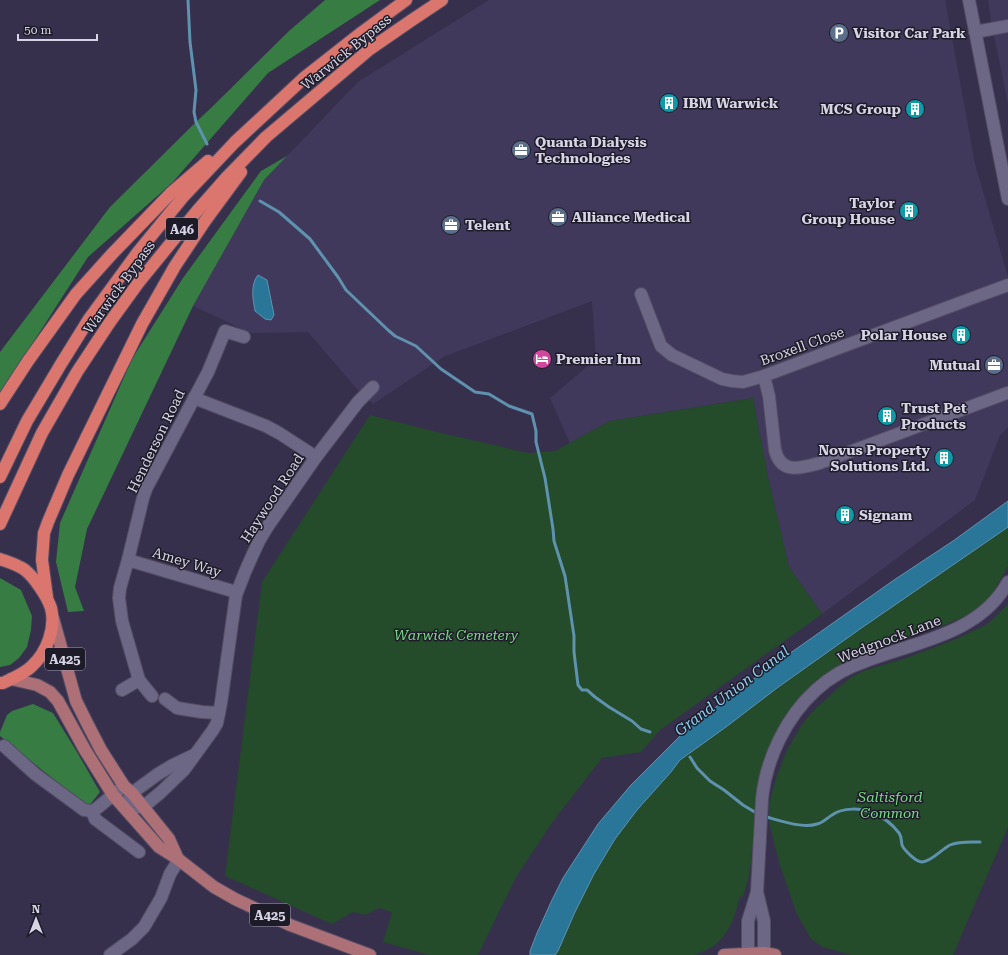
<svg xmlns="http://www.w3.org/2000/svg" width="1008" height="955" font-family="'Roboto Serif',serif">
<rect width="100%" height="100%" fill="#37304d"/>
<g fill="#41395c">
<polygon points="489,0 945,0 975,164 1008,277 1008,427 1000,435 975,500 822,614 789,567 768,477 753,398 610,421 570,443 550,398 596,359 592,301 445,356 373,404 357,389 308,332 251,333 193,306 264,180 358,82"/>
<polygon points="988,0 1008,0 1008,104 991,20"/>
</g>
<g fill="#244b2a">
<polygon points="753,398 768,477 789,567 822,614 660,730 641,752 602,758 554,820 516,877 478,955 429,955 383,942 392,912 379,908 365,915 353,912 332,924 225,876 262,582 370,415 437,432 528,453 555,451 610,421"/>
<path d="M1008,527V566L989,600L982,607L966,616L939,627L864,652L843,663L826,674L812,686L788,714L756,823L749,875L743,897L740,896C733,925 725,945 695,955H555L558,951L575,912L594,873L615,839L637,810L671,772L680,760L726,727L777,688L860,629Z"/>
<polygon points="1008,604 1008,827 953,955 852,955 837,951 823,947 811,939 796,912 779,862 769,823 769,804 776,778 787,750 803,723 812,712 839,687 853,676 866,670 906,658 956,639 986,625 994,618"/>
</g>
<g fill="#367c43">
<polygon points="325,0 380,0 268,73 172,183 88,257 0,394 0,352 110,207 196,122 211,108 289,31"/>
<polygon points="287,156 264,180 193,306 87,529 75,587 84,611 68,612 56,562 60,523 132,359 183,278 261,171"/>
<polygon points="0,578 21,590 32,616 31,630 27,647 19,658 10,665 0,667"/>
<polygon points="33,704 53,713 77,752 100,792 88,807 0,736 0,732 7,715 12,711"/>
</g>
<g fill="#2a7698" stroke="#5e92af">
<path d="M258,275L267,280L274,315L271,320L265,319L255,311C253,299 250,285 258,275Z"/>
<polygon points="1008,501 1008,527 860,629 777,688 726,727 680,760 671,772 637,810 615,839 594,874 575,912 558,951 555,955 530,955 530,951 537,933 552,900 563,878 598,824 631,785 683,733 735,692 894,580 953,541"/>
</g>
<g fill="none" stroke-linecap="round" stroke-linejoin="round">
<g stroke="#5e92af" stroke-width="3">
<polyline points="188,0 190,42 196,90 194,112 196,122 207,144"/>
<polyline points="260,201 279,212 310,239 338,277 346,290 388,330 395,336 416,346 441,369 475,392 489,394 509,406 532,414 536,431 536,442 545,478 553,529 554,541 565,576 574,636 574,652 578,685 582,690 587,690 595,697 609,707 632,721 641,729 650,732"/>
<polyline points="690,757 697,768 710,781 724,790 743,805 758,814"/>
<path d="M763,816C778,820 802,829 817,824C823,823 827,818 832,815C843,807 861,808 873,813C883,817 893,825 899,833C902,837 901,841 902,845C904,850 916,862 922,862C931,862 942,849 950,845C959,841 971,842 980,842"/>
</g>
<defs>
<g id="minor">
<polyline points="969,0 1008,199"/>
<polyline points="975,32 1008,26"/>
<polyline points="641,294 661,346 672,355 722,379 732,381 743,382 764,376 978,296 1008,285"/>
<path d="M764,376L769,396L775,450C781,475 801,468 820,463L1007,393"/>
<polyline points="194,398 266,426 279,433 316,457"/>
<polyline points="128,560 236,592"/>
<polyline points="122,690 139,680"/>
<polyline points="152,696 139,680 122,621 119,598 120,588 128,560 143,498 146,489 208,372 225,331 244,337"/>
<polyline points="165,699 177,708 202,712 219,713"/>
<polyline points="4,746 35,774 84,810 92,811 96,809 124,786"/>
<polyline points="128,801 132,793 158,774 173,765 194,755"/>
<polyline points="125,808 143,807 160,793 184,770 213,730 217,723 221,703 236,595 245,572 252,556 259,541 268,526 316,457 358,402 373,387"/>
<polyline points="92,811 95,819 139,852"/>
<polyline points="110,955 132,939 144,927 161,898 170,874 175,866 178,859"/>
<polyline points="748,955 748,921 757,892"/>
<path d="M764,955V921L757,892L762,799C766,759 786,717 816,690C830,677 848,667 866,661C915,642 980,634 1008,582"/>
</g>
<g id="major">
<polyline points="53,618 76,701 88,725 101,750 124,786 132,793 169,839 178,859"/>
<polyline points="11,679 37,685 50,692 58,701 85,750 113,795 159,847 178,859 214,887 235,899 290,925 370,955"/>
<polyline points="724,955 764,953 775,955"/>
</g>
<g id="highway">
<polyline points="0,404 28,361 76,294 112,254 172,192 208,161"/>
<polyline points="0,477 27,421 61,364 89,319 138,252 183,197 235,142 305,77 361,33 406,0"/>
<polyline points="0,524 42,433 77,372 110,322 139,282 197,211 226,178 266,137 370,49 412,20 442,0"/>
<path d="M0,559C8,562 18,565 25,570C31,575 35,580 39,586C44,593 48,599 51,608C56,628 47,652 32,666C24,674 13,678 3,683H0"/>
<polyline points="47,597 42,560 44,533 48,522 68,475 142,324 175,266 205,221 241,172"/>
</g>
</defs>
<use href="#minor" stroke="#534d64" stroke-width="14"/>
<use href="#major" stroke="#534d64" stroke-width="14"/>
<use href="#highway" stroke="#534d64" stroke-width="14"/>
<use href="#minor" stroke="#6d6786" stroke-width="12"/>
<use href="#major" stroke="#ae7077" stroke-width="12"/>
<use href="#highway" stroke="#da766d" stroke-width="12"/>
</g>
<defs>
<symbol id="parking-disc" viewBox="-11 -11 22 22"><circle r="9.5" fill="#5c6f8a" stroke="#1e1b28"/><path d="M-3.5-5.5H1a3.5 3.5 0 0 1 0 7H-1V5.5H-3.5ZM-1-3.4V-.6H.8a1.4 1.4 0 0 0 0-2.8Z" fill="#fff"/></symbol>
<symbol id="building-disc" viewBox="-11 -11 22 22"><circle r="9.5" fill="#0f9aa8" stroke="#1e1b28"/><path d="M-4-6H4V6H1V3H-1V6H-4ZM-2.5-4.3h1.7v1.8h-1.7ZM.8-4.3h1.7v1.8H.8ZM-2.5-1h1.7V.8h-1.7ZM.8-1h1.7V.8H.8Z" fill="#fff"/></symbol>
<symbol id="office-disc" viewBox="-11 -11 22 22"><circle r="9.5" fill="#5c6f8a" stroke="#1e1b28"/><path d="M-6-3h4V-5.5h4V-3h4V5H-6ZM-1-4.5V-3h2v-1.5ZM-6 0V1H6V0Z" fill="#fff"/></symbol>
<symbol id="hotel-disc" viewBox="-11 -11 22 22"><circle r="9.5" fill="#d1479c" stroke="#1e1b28"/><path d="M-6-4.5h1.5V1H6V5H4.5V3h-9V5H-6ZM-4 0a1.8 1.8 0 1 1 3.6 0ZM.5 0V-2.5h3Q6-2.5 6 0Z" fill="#fff"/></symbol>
</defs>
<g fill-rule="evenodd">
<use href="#parking-disc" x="828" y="22" width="22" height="22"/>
<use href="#building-disc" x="658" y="92" width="22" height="22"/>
<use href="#building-disc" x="904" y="98" width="22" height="22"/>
<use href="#office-disc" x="510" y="139" width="22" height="22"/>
<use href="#building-disc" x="898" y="200" width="22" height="22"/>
<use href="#office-disc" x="547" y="206" width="22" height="22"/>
<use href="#office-disc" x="440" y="214" width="22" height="22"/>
<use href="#building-disc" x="950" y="324" width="22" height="22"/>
<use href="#hotel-disc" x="531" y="348" width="22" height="22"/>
<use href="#office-disc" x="983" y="354" width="22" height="22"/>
<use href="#building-disc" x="876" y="405" width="22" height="22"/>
<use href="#building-disc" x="933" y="447" width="22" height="22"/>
<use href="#building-disc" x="834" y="504" width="22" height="22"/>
</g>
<g text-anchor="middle" stroke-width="3" stroke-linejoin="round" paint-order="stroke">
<g fill="#1e1b28" stroke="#a09cad" stroke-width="1">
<rect x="166" y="218" width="32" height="22" rx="3"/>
<rect x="45" y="648" width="40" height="22" rx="3"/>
<rect x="250" y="904" width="40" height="22" rx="3"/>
</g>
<g font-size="13" font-weight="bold" fill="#d7d4e6">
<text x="182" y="234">A46</text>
<text x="65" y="664">A425</text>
<text x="270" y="920">A425</text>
</g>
<g font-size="14" font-weight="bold" fill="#d7d4e6" stroke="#1e1b28" text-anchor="start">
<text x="853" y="38">Visitor Car Park</text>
<text x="683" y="108">IBM Warwick</text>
<text x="901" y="114" text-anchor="end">MCS Group</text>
<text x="535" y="147">Quanta Dialysis<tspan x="535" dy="16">Technologies</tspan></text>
<text x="895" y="208" text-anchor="end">Taylor<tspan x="895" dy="16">Group House</tspan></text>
<text x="572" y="222">Alliance Medical</text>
<text x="465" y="230">Telent</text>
<text x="947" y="340" text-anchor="end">Polar House</text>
<text x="556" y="364">Premier Inn</text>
<text x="980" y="370" text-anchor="end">Mutual</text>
<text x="901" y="413">Trust Pet<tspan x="901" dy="16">Products</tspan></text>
<text x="930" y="455" text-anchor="end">Novus Property<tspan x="930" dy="16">Solutions Ltd.</tspan></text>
<text x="859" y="520">Signam</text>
</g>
<g font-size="14" fill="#d7d4e6" stroke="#1e1b28">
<text transform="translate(346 52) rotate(-39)" y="5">Warwick Bypass</text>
<text transform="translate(119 287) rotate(-54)" y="5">Warwick Bypass</text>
<text transform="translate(802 346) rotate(-20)" y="5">Broxell Close</text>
<text transform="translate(156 441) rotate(-64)" y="5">Henderson Road</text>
<text transform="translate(272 498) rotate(-57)" y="5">Haywood Road</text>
<text transform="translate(187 562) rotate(17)" y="5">Amey Way</text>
<text transform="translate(889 639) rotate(-21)" y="5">Wedgnock Lane</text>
</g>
<g font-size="14" font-style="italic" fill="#7bd98a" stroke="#1e1b28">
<text x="456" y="640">Warwick Cemetery</text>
<text x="890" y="802">Saltisford<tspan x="890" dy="16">Common</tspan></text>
</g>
<g font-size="15" font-style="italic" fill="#8bd0f4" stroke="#1e1b28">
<text transform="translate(732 691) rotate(-37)" y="5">Grand Union Canal</text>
</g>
</g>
<g transform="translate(36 919)" stroke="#1e1b28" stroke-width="3" paint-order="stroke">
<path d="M0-3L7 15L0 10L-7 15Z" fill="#d7d4e6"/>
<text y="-6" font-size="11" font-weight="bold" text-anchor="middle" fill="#d7d4e6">N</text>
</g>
<path d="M18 34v6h79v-6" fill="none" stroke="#d7d4e6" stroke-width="2"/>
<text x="24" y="34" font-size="12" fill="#d7d4e6" stroke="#1e1b28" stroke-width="3" paint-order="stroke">50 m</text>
</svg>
